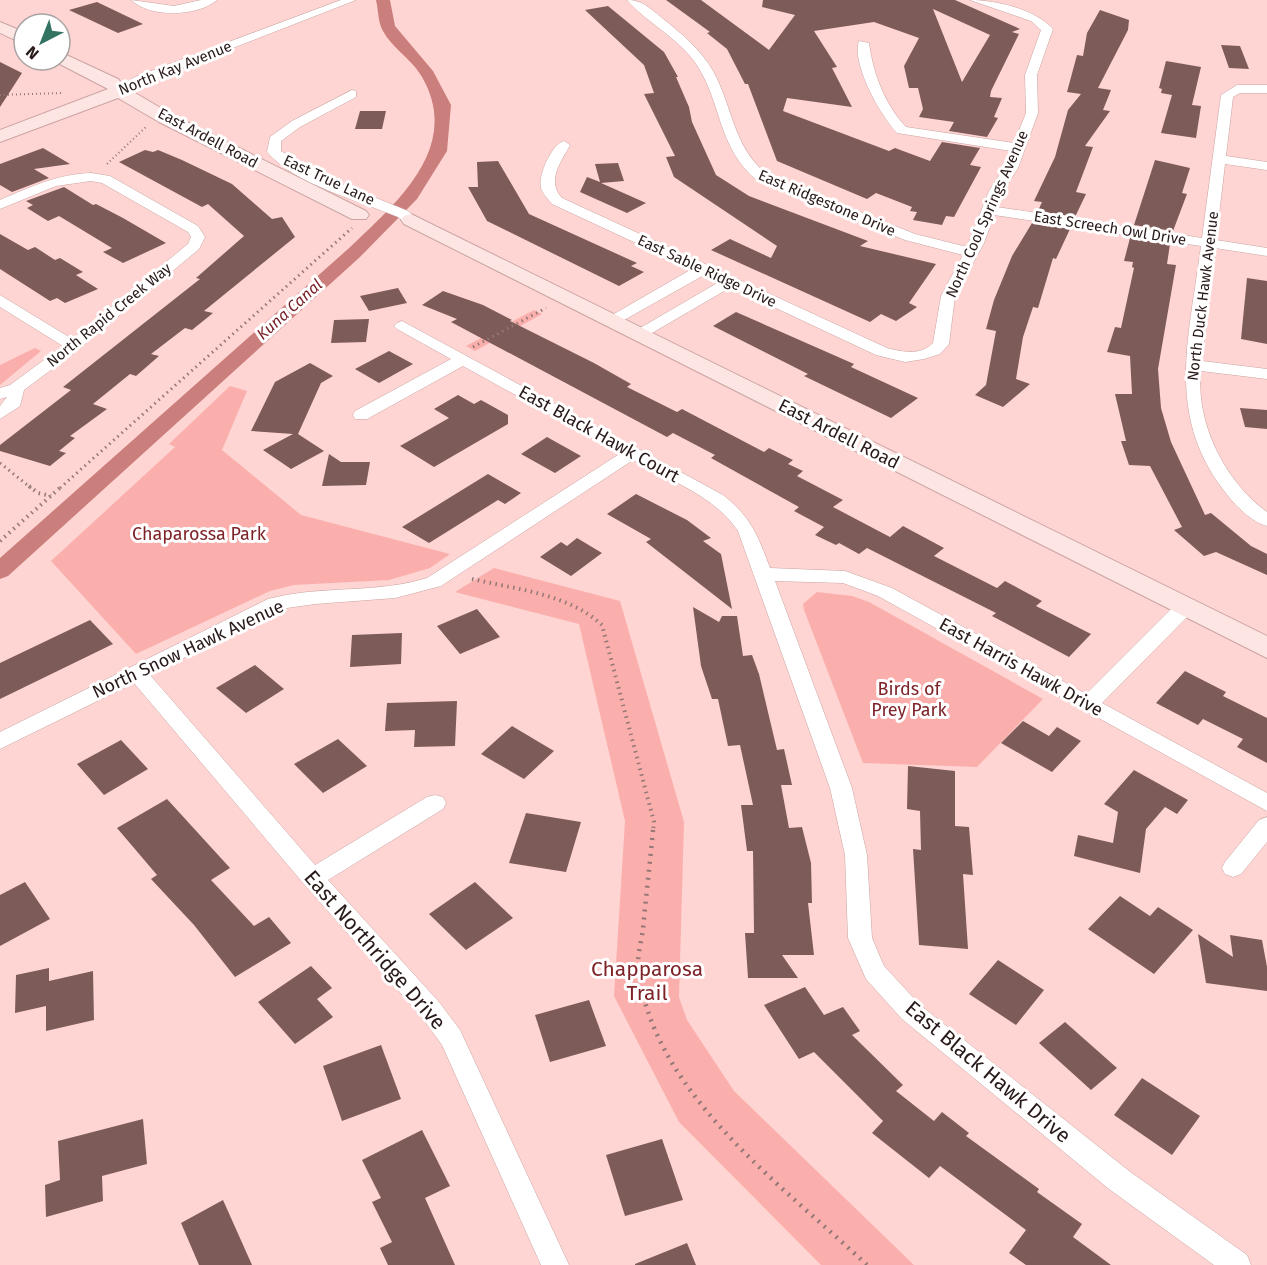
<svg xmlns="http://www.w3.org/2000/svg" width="1267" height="1265" font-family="'Fira Sans',sans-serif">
<rect width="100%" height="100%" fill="#fed5d3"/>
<g fill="#faafac">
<polygon points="534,310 542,314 475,351 466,346"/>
<polygon points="35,348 41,351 0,385 0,365"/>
<polygon points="230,386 247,391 222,450 301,515 450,554 430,568 389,580 294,585 270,591 136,654 51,561 175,447 169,444"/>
<polygon points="494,568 620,601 684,822 679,997 687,1020 734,1091 914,1265 821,1265 679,1122 614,996 625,821 579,624 455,592"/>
<polygon points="817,592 852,596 869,602 1043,699 977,767 863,763 804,610 803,604"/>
</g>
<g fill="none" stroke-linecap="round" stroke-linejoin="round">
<path fill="#cb7f7d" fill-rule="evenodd" d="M376,0H390L395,26L433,71L451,105L447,151L417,199L360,257L8,576L0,579V558L348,249C395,204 463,148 422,77C412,59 389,46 381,27C378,19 378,8 376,0Z"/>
</g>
<g fill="#7d5b59" fill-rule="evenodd">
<path d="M666,0H701L769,50L795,15L762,7L763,0H955L1020,29L1012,32L1019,34L991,91L990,97L1002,98L994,117L998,118L987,137L949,131L954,122L919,117L923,109L918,88H909L904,66L919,38L874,22L814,31L837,67L832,68L852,107L787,98L783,111L889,151L895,148L930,161L942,142L980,148L970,165L981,167L954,217L946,216L942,225L913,220L917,212L910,211L912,207L876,193L867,199L777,161L748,84H745L727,49L707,33L710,32ZM933,9L990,35L962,82Z"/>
<polygon points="97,2 143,24 118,33 69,10"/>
<polygon points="608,6 664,52 678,77 676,77 689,107 692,122 716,175 749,196 868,241 860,246 936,264 909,303 917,307 896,321 881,314 870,322 711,250 730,239 771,258 777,246 674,177 666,157 675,156 644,94 654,93 644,65 585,10"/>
<polygon points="1100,10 1129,20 1128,30 1098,88 1111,90 1103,110 1110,111 1085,146 1093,147 1076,192 1086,194 1075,217 1038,211 1042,202 1034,201 1055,157 1068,110 1081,94 1067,92 1077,55 1083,56 1087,33"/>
<polygon points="1221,45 1240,46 1249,69 1229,68"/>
<polygon points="1166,61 1201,67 1192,105 1201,106 1196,138 1161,133 1172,95 1161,93 1162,89 1159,88"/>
<polygon points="0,62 22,73 0,107"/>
<polygon points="360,111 386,111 382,129 355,129"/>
<polygon points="43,148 70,164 34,169 49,178 12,192 0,185 0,164"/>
<polygon points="145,150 153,152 158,150 182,160 232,184 272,219 282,217 295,237 204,311 213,313 192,330 185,328 151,354 159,356 136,376 130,374 93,404 107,409 70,436 75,438 59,451 66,453 50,466 0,451 0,445 71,390 63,387 200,279 196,278 244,236 208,204 202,207 119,162"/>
<polygon points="1155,160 1190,168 1182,193 1187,194 1173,231 1134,225"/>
<polygon points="498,161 529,214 637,263 631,266 644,272 619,286 487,221 468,187 478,187 477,162"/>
<polygon points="618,163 624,181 601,183 646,203 627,213 580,192 587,177 600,182 595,164"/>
<polygon points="64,187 93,205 96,204 123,218 166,243 123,263 103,252 112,248 59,216 48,221 27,208 33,205 26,201"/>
<polygon points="1032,223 1070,229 1056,259 1053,258 1038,308 1033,307 1023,337 1016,379 1030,384 1003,407 975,395 986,385 996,331 986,329 994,300 1012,256"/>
<polygon points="0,234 28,250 35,247 55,260 60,258 83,272 76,275 98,289 65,303 57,298 50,301 0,269"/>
<polygon points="1130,238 1170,244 1167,264 1176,265 1158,369 1161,408 1171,442 1205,515 1211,513 1251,546 1267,554 1267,575 1216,552 1204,556 1174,530 1182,527 1150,466 1129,465 1121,441 1126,441 1115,394 1132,394 1130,356 1107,352 1115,327 1121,328 1134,268 1132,267 1133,262 1124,261"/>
<polygon points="1247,278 1267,281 1267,344 1241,339"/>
<polygon points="398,288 407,303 369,311 360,296"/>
<polygon points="443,291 483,305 512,320 510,321 594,363 631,384 627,387 677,412 682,409 764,452 769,448 793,460 788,464 803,471 797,476 843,500 833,507 890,537 903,526 944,548 934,556 997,588 1005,581 1042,601 1036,606 1091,634 1069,657 992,616 996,613 867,548 859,554 839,543 836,545 815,535 824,527 794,511 799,507 711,458 715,455 673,433 667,437 451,322 457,319 422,305"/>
<polygon points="736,312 854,364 851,367 918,398 891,418 804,376 808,374 713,326"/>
<polygon points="369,319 366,342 331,343 334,320"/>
<polygon points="389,351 413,364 379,383 355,369"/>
<polygon points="310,363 333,376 321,383 298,434 324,451 291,469 263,450 293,434 251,431 275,382"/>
<polygon points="458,395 474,404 481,400 508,415 508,424 434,467 400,446 449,418 434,409"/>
<polygon points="1240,408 1267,410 1267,429 1245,427"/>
<polygon points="547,437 581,456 555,473 521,454"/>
<polygon points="329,454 341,462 370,462 366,485 322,486"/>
<polygon points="488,474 521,493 505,504 498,500 429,543 402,527"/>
<polygon points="636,494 687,520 711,538 703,541 721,554 732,609 646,542 651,539 607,514"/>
<polygon points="577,538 602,553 571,576 540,557 561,542 567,546"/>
<polygon points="693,607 719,622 722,616 737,616 743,656 752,655 759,674 777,750 784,749 792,785 781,785 789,828 802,827 811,863 812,903 808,903 814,955 782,955 798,978 748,978 745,933 754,933 753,851 747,851 741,805 753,805 740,745 728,746 718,699 712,699 701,666"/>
<polygon points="477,609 500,637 460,654 437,626"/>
<polygon points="90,620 113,644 0,699 0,663"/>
<polygon points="402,633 401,664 350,667 352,635"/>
<polygon points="255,665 284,689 246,713 216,688"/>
<polygon points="1185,671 1226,692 1223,696 1267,718 1267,763 1237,747 1243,739 1203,719 1198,725 1156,703"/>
<polygon points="457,701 455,746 414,747 415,730 385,731 387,703"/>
<polygon points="1023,721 1049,736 1057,727 1081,741 1052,772 1001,743"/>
<polygon points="512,726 554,751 524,779 481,754"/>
<polygon points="338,739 367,766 323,793 294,764"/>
<polygon points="121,740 148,769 104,795 77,764"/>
<polygon points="908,766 955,771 955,826 969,827 973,875 963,874 968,949 919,945 913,849 921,850 920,811 907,809"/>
<polygon points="1134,770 1188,800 1177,814 1165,807 1146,829 1140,873 1074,856 1078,835 1113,843 1118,812 1104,804"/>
<polygon points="167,799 230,868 211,880 254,926 269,917 291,943 235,977 194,925 151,879 157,875 117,828"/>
<polygon points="526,813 581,822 566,872 509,863"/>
<polygon points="25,882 50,919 0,946 0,895"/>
<polygon points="475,882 513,918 466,950 429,914"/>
<polygon points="1120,896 1150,916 1158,907 1193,930 1154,974 1088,929"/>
<polygon points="1198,934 1233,957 1230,935 1262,940 1267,967 1267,991 1206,983"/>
<polygon points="998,960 1044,990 1016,1025 969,994"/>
<polygon points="311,966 332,988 317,999 333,1017 295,1044 258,1002"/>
<polygon points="49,968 49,981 93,971 94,1020 46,1031 46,1006 15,1013 16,975"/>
<polygon points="805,987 824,1015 843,1007 860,1031 852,1035 903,1085 896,1091 934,1121 942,1112 969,1133 966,1136 1039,1189 1037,1192 1082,1224 1073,1237 1111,1265 1026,1265 1009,1253 1026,1230 940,1166 929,1178 872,1133 883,1121 814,1052 799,1059 764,1005"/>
<polygon points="589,1000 606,1046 550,1062 535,1015"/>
<polygon points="1065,1022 1117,1068 1091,1090 1039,1043"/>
<polygon points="381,1045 401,1099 342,1121 323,1066"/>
<polygon points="1142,1078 1200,1116 1172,1155 1114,1115"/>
<polygon points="143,1119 147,1164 102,1176 103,1201 46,1217 45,1185 60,1180 58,1141"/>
<polygon points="422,1130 450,1186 425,1198 455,1265 388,1265 380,1248 392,1242 372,1202 381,1198 362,1160"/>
<polygon points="662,1139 683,1200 625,1216 606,1155"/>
<polygon points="223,1200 252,1265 199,1265 181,1223"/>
<polygon points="687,1243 696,1265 635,1265 635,1264"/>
</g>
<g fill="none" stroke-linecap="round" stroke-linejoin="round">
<defs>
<g id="street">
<path d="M131,0L174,6L201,0H217C197,17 150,18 131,0Z"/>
<polygon points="341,0 356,0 143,83 123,94 113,91 135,77"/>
<path d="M627,0C642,0 650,8 662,18C681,33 701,50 713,71C733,107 733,148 768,175L915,234L967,247L989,191L1004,168L1011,151L897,133C881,116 851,64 859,41L869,43C873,73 885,105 906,127L1014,143L1026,113L1025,75L1041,30L1031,21L970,0C995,0 1035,9 1053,29L1037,75L1038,113L1018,168L1003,191L997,207L1202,238L1221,95L1237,85H1267V93H1240L1233,97L1226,156L1267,162V170L1225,164L1216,240L1267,248V256L1215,248L1202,361L1267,369V379L1201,371C1195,422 1225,482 1267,512V526C1249,521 1233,503 1222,488C1165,412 1190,333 1201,246L994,215L984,243L955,296L949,344L940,354L924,359L905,362L876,355L731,287L645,337H635L632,334L635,331L719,282L704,275L617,324H607L604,321L607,318L692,269L552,204C548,199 543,194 541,188C538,175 552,144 564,141L570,145C561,162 546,181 562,198L887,348C903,352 920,356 933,343L941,296L963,255L905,240L758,181C716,148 723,101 694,61C676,36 647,23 627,0Z"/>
<path d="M352,90L356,91V97L300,127L281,141V151L322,176L408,211L418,220L416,223H406L398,217C360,201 294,184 267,152L270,137L292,121Z"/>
<path d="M91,173L110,176L198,226L205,237L199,249L79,349L24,390L20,406L0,419V406L7,397L0,399V388L10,385L63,346L0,307V295L72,339L188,244L191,237L188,232L102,183L91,181L56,186L0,209V200C30,187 58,174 91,173Z"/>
<path d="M402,321L723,495C751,517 758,536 770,568L845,571L892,588L1086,694L1178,602H1192L1195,607L1192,612L1102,703L1267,793V811L878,596L843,583L775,581L852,788L867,855L872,938L884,966L920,1005L1129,1171L1247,1255L1251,1265H1214L1109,1189L902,1019L866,979L848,938L845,855L830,788L738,531C715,496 669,480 633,460L441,586L395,598L315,604L280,609L150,675L315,865L427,797L435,795L443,797L446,803L443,809L328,880L439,1002L460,1030L569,1265H541L442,1045L421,1016L304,884L134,683L0,749V732L268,599C320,585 376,594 427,578L621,453L463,366L367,419H355L353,415L355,411L451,359L397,329L394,326L397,323Z"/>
<polygon points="1267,817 1267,842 1241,874 1233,877 1225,874 1222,868 1225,862 1259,820"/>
</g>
<g id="secondary">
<polygon points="0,22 24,32 24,44 0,33"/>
<polygon points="60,52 118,79 125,87 171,114 366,211 369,215 366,219 352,219 159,122 118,98 0,142 0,130 108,89 54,61 60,60"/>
<polygon points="411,214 1267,636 1267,658 404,224 401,220 404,216"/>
</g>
</defs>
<use href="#street" stroke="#caa4a2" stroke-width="1"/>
<use href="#secondary" stroke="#caa4a2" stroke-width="2"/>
<g stroke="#947877" stroke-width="2" stroke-dasharray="1 3" stroke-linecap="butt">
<polyline points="0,95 62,93"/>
<polyline points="107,164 147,126"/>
</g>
<g stroke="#947877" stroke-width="3" stroke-dasharray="1.5 4" stroke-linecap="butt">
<polyline points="473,347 546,308"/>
<polyline points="0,463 31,488"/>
<polyline points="60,488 352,228"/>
</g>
<g stroke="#947877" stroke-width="4" stroke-dasharray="1.5 4.5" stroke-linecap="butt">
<polyline points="29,486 38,493 51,496"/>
<polyline points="0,541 62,486"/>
<path d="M472,579C515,589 569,594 602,625L654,822L653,831"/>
</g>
<path stroke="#947877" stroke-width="4.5" stroke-dasharray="2 6" stroke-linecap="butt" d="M653,830C650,863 646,896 643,929C641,943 636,960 639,974C656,1095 783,1186 867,1265"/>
<use href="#street" fill="#fff" fill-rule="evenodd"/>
<use href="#secondary" fill="#fde5e4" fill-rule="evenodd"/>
</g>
<g text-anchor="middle" stroke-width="6" stroke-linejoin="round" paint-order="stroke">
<g font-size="15" fill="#281a19" stroke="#fff">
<text transform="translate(175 68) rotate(-22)" y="5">North Kay Avenue</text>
<text transform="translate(208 138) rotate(28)" y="5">East Ardell Road</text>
<text transform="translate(329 180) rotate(25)" y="5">East True Lane</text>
<text transform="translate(827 203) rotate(23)" y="5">East Ridgestone Drive</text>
<text transform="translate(987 214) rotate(-66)" y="5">North Cool Springs Avenue</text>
<text transform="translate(1110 228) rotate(9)" y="5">East Screech Owl Drive</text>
<text transform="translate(707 271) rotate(25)" y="5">East Sable Ridge Drive</text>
<text transform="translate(1203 296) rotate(-83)" y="5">North Duck Hawk Avenue</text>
<text transform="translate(109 315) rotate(-39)" y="5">North Rapid Creek Way</text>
</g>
<g font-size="16" font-style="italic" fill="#761c22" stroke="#fff">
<text transform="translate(289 309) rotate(-42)" y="6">Kuna Canal</text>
</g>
<g font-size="18" fill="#281a19" stroke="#fff">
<text transform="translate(599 434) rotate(29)" y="6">East Black Hawk Court</text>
<text transform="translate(839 434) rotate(27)" y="6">East Ardell Road</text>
<text transform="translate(188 649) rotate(-25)" y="6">North Snow Hawk Avenue</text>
<text transform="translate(1021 667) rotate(29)" y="6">East Harris Hawk Drive</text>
</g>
<g font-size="18" fill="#7e2429" stroke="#fff">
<text x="199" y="540">Chaparossa Park</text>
<text x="909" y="695">Birds of<tspan x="909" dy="21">Prey Park</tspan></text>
</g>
<g font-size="21" fill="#281a19" stroke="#fff">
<text transform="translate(375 950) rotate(49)" y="7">East Northridge Drive</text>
<text transform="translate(988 1072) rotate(40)" y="7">East Black Hawk Drive</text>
</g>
<g font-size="21" fill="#7e2429" stroke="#fff">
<text x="647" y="976">Chapparosa<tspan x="647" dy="24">Trail</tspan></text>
</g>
</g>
<g transform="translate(42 42) rotate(222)"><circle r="28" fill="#ffffff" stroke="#a9a3a3" stroke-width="1.5"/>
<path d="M0-4.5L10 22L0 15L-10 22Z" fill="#347361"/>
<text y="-9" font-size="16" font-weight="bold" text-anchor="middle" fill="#281a19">N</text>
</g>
</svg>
